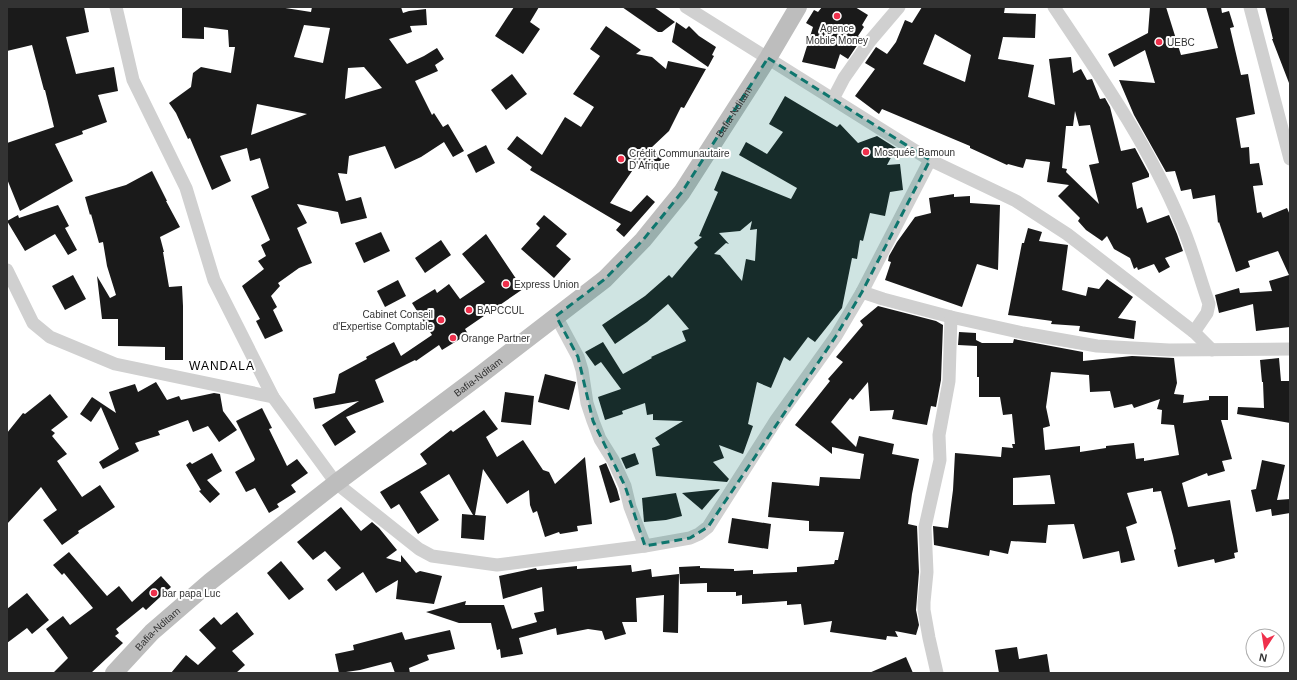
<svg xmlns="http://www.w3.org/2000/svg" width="1297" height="680" font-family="Arial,sans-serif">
<rect width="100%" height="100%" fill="#fff"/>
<g fill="#1a1a1a" fill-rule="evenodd">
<polygon points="7,7 84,7 89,32 66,37 76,74 114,67 118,91 98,95 107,122 82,131 83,134 55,144 73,181 20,211 7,179 7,143 54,127 45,90 44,90 32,45 7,51"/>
<path d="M182,7H279L311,12L312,7H401L403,13L409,11L426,9L427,25L410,26L412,32L389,39L407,64L424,56L437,48L444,59L435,65L438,71L415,81L432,115L434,113L443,127L448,124L464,151L453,157L444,142L421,157L395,169L385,146L349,156L347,174L338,173L346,201L361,197L367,218L341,224L338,212L297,204L307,223L297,228L312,263L299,268L278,283L280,286L271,296L277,307L273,310L283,331L265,339L256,321L260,319L242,286L264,269L258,261L266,256L261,245L270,240L251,196L269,188L260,158L250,161L247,148L220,156L231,181L212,190L190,138L188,139L176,113L169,103L191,87L193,73L201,67L231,73L235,47H229L228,30L204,27V39L182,38ZM304,25L330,28L323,63L294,57ZM364,67L382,88L345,99L348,68ZM257,104L307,114L251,135Z"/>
<polygon points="514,7 539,7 530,22 540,29 523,54 495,36"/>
<polygon points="622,7 654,7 675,22 662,32 658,32"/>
<polygon points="822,7 855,7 868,15 862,25 864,27 858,36 862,38 848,59 840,54 835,69 802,62 813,27 806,23 814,10 818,12"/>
<path d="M922,7H1005L1004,13L1036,14L1035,38L1003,37L998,59L1034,65L1028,97L1055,105L1049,59L1071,57L1073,73L1081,69L1087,80L1092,79L1100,99L1105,98L1110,107L1121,151L1135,148L1149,174V177L1132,183L1137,209L1142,207L1147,223L1169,215L1177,234L1183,251L1165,258L1170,267L1159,273L1154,264L1138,270L1137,267L1134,269L1130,258L1114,249L1107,236L1102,241L1086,230L1078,221L1080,218L1058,196L1069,185L1047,182L1050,162L1026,159L1023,168L1008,164L1007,165L970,148V146L882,109L879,114L855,96L875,69L865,63L876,47L887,54L896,42L905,20L912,23ZM935,34L971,55L965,82L923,64ZM1075,111L1079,126L1090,125L1099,163L1089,165L1099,204L1066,172L1067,169L1062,168L1066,126H1073Z"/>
<polygon points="1150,7 1166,7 1181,55 1218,48 1206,7 1221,7 1222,13 1229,11 1234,27 1230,28 1241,75 1248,74 1255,114 1236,118 1241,148 1249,147 1250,164 1259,163 1263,185 1253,186 1257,213 1261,212 1263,218 1287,208 1290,215 1290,327 1256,331 1253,304 1219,313 1215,295 1239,288 1240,293 1272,291 1269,281 1289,275 1278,251 1248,261 1250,267 1236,272 1219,222 1218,223 1215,195 1193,199 1191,189 1181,191 1175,171 1166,172 1134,115 1119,80 1155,83 1145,50 1114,67 1108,54 1148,33"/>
<polygon points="1265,7 1290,7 1290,83 1289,83 1272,39 1273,39"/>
<polygon points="676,22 686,29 689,26 699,36 716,47 712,55 714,56 708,67 672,42"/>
<polygon points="606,26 641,50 636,54 652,57 666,69 668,61 706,69 684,108 681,107 669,131 651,148 662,159 650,171 639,161 610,203 631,212 647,195 655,202 624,237 616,230 621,224 530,170 532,167 507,149 517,136 542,155 565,117 581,127 594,107 573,94 600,56 590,49"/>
<polygon points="512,74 527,94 506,110 491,90"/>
<path d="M785,96L837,127L840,124L858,143L877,136L896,148L887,165L900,164L903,190L890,192L885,216L870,213L863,241L860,240L857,259L852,258L842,308L815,342L808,337L790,361L784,357L771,388L757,382L748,424L753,426L743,454L719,445L724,458L713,462L729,479L727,482L656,476L652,448L660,445L655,438L683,421L653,420V414L647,415L645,403L622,411L623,414L605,420L598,397L621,389L601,362L595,366L585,352L603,342L623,374L652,358L651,357L686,341L682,331L689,329L668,304L647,322L615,344L602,325L645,296L669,275L672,278L698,247L694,243L702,237L699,236L718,192L714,190L722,171L791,199L797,188L739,155L746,142L767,154L783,132L769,124ZM752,221L750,230L757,229L755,261L746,259L742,281L720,255L714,254L726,243L729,244L719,233L740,231Z"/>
<polygon points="486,145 495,163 476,173 467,155"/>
<polygon points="152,171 167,201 166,201 180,227 160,237 164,252 163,252 169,287 182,286 183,306 183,360 165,360 165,347 118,346 118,319 102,319 97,276 110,298 116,295 107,266 103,242 99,243 91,214 90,215 85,197 126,185"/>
<polygon points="954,194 954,197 970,196 970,203 1000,205 998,270 977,264 962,307 885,280 891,262 888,261 889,256 897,242 915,217 931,213 929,198"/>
<polygon points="58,205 69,226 65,228 77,250 68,255 55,234 25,251 7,221 18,215 19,218"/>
<polygon points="544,215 567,234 556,246 571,259 554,278 521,249 540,228 536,224"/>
<polygon points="1028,228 1042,232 1039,241 1068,245 1062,290 1086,296 1088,287 1099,289 1107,279 1133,297 1118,318 1136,321 1134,339 1079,331 1080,326 1051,324 1052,321 1008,315 1022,243 1024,243"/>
<polygon points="381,232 390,251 364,263 355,243"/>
<polygon points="486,234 523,289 465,329 468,334 442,350 439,345 416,361 415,360 375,380 384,402 346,417 356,432 335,446 322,425 359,401 315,409 313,398 335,393 339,374 367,359 366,357 394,342 401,356 432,335 412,303 435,289 437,293 449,284 460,299 485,282 462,254"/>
<polygon points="441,240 451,255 425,273 415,258"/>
<polygon points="73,275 86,299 65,310 52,286"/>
<polygon points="398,280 406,296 385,307 377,291"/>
<polygon points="878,306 936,321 943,325 941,380 936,407 931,406 927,425 892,419 894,410 870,411 868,382 853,400 850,398 831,422 856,447 859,436 894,444 892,454 919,459 912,494 908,524 917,526 919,572 916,610 919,625 916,635 895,631 898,637 887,636 886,640 830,632 832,621 804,625 801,604 787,605 787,601 742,604 742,595 736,596 736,592 707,592 707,583 680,584 679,567 700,566 700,568 734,569 734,571 753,570 753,574 797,572 797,567 834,564 835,560 838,560 844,532 809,531 809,521 768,517 772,482 819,486 820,477 860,479 864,454 832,447 832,454 795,425 830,381 828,379 843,362 836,357 863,325 860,321"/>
<path d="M959,332L976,333V340L982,343H1013L1014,339L1083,352V361L1132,356L1174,358L1177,383L1174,394L1184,395L1183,403L1209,400V396H1228V420H1221L1232,459L1222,461L1225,471L1208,476L1207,473L1182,483L1188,507L1230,500L1238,552L1234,553L1235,558L1215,563L1214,559L1178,567L1174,550L1176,549L1173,536L1161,491L1153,492V488L1127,493L1137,523L1126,527L1135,560L1121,563L1119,551L1083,559L1074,524L1048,525L1046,543L1011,541L1008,554L990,550L989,556L934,545L933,526L948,528L953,490L955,453L1001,457L1002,447L1013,448L1012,444H1015L1012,414L1003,415L1000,397H979V377H977V346L958,345ZM1051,372L1089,375L1090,392L1110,391L1114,408L1132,404L1134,408L1160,399L1157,409L1162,410L1161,424L1174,425L1179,455L1144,461V458L1136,459L1134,443L1106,446V448L1080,452V446L1045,450L1043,428L1050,426L1046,407ZM1050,475L1055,504L1013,505V478Z"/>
<polygon points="1279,358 1281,381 1290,381 1290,423 1237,414 1238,407 1264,408 1263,382 1262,382 1260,360"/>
<polygon points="545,374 576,382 569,410 538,402"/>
<polygon points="156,382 167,400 179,396 181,400 214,393 220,394 223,411 237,430 219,442 208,426 193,432 188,420 158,431 160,435 135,443 139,451 103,469 99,462 119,449 101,407 91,422 80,414 92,397 116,413 109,392 135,384 138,392"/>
<polygon points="505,392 534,396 531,425 501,422"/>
<polygon points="50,394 68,417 51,430 55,433 52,436 67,454 57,461 82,497 100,485 115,507 78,531 79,533 62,545 43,520 57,510 41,487 7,524 7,433 23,413 25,414"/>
<polygon points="262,408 272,428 269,429 287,466 297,459 308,473 291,485 296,492 277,504 279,507 269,513 255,488 246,492 235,472 254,461 255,459 236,421"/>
<polygon points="484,410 498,429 486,437 497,457 523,440 543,470 549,472 555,484 585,457 592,524 577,526 578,531 560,534 559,532 545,537 537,511 533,513 530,505 529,490 507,504 483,469 475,515 486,516 484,540 461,538 462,514 473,515 449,474 420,492 439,520 418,534 399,504 391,509 380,492 427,464 420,454 451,430 453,432"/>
<polygon points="212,453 222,471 207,480 220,494 210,503 199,491 201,490 186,465 190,462 192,464"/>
<polygon points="635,453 639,464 626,469 621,458"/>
<polygon points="1262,460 1285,465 1277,500 1290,499 1290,513 1272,516 1271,509 1256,512 1251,490 1256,489"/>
<polygon points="606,463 617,489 620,500 610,503 599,466"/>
<polygon points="720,489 702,510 682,493"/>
<polygon points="676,493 682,516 666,520 644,522 642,498"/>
<polygon points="341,507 361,531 372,522 379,528 397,550 386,558 401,562 401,555 416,573 420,571 442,576 434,604 396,599 398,580 376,593 363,572 336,591 327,580 341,568 325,551 313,560 297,542"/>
<polygon points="732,518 771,524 768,549 728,543"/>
<polygon points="69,552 107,596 119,586 132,602 161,576 171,587 146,610 143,607 116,629 119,633 115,636 123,643 91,673 53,673 68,658 46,629 63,616 70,625 93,608 64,573 62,575 53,565"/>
<polygon points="281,561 304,589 289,600 267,573"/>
<polygon points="631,565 632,572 651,569 652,577 679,574 678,633 663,632 664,595 636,598 637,622 622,622 626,634 605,640 602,631 588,629 557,635 556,628 519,638 523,654 501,658 500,649 497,650 491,623 459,623 426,612 466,601 465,605 504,605 512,629 537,622 534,613 544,611 542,587 503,599 499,576 536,568 537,570 577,566 577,569"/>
<polygon points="27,593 49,620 32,634 27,628 7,643 7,609"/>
<polygon points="237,612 254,634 232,651 245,665 236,673 171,673 186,655 198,665 216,648 199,630 214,617 221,625"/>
<polygon points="450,630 455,649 427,655 429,660 409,668 410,673 395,673 391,662 360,670 339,673 335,654 354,650 353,645 402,632 405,640"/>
<polygon points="1017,647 1019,659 1047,654 1050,673 999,673 995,650"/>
<polygon points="906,657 913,673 869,673"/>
</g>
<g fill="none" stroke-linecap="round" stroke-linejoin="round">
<g stroke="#d0d0d0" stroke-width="13">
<polyline points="116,7 133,80 186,188 214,280 273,397 336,483 419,549 432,556 497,565 645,546 690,538 699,534 708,527 776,420 836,336 862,292 883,299 951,317 1023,333 1097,346 1169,350 1290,349"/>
<polyline points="686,7 930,160 1016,201 1067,234 1194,332 1212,350"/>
<path d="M1054,7C1099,74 1149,146 1180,221C1192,247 1199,276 1209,304L1207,313L1194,332"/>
<polyline points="1250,7 1290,159"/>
<polyline points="833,99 844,78 870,41 899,7"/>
<polyline points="7,270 33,323 50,337 115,364 273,397"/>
<polyline points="862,292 930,160"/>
<polyline points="556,316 578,357 582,370 587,403 593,421 600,439 613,460 625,486 630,507 645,546"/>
<polyline points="937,673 929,638 924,610 924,602 927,572 925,527 940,460 939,435 949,381 951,317"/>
</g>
<path stroke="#bdbdbd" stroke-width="18" id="s1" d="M114,673L152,632L211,581L336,483L479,376L605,279L643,240L682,192L768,58L798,7"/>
</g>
<path fill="#0f766e" fill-opacity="0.2" stroke="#0f766e" stroke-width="3" stroke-dasharray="8 5" stroke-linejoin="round" d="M768,58L930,160L862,292L836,336L708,527L690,538L645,546L625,486L593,421L578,357L556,316L605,279L643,240L682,192Z"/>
<g fill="#ef304c" stroke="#fff" stroke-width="1.5">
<circle cx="837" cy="16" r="4"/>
<circle cx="1159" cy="42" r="4"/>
<circle cx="866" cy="152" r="4"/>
<circle cx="621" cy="159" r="4"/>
<circle cx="506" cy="284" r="4"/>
<circle cx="469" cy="310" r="4"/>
<circle cx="441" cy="320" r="4"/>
<circle cx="453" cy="338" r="4"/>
<circle cx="154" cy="593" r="4"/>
</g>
<g text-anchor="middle" stroke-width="4" stroke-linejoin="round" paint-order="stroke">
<g font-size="10" fill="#333" stroke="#fff" text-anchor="start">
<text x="837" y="32" text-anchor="middle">Agence<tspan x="837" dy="12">Mobile Money</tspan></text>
<text x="1167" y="46">UEBC</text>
<text x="874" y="156">Mosquée Bamoun</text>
<text x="629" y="157">Crédit Communautaire<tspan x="629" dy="12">D'Afrique</tspan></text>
<text x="514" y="288">Express Union</text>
<text x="477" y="314">BAPCCUL</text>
<text x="433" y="318" text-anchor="end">Cabinet Conseil<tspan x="433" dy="12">d'Expertise Comptable</tspan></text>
<text x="461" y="342">Orange Partner</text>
<text x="162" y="597">bar papa Luc</text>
</g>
<g font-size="10" fill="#333" stroke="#fff">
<text dy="4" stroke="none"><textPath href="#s1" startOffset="842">Bafia-Nditam</textPath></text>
<text dy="4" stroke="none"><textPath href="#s1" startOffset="470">Bafia-Nditam</textPath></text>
<text dy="4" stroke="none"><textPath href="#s1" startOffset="62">Bafia-Nditam</textPath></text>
</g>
<g font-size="12" letter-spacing="1" fill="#000" stroke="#fff">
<text x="222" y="370">WANDALA</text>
</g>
</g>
<rect width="1297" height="680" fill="none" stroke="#333333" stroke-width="16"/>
<g transform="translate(1265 648) rotate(192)"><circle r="19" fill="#ffffff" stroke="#adadad"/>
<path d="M0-3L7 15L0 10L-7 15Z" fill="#ef304c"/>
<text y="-6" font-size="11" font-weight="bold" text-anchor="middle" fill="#333333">N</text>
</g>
</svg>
